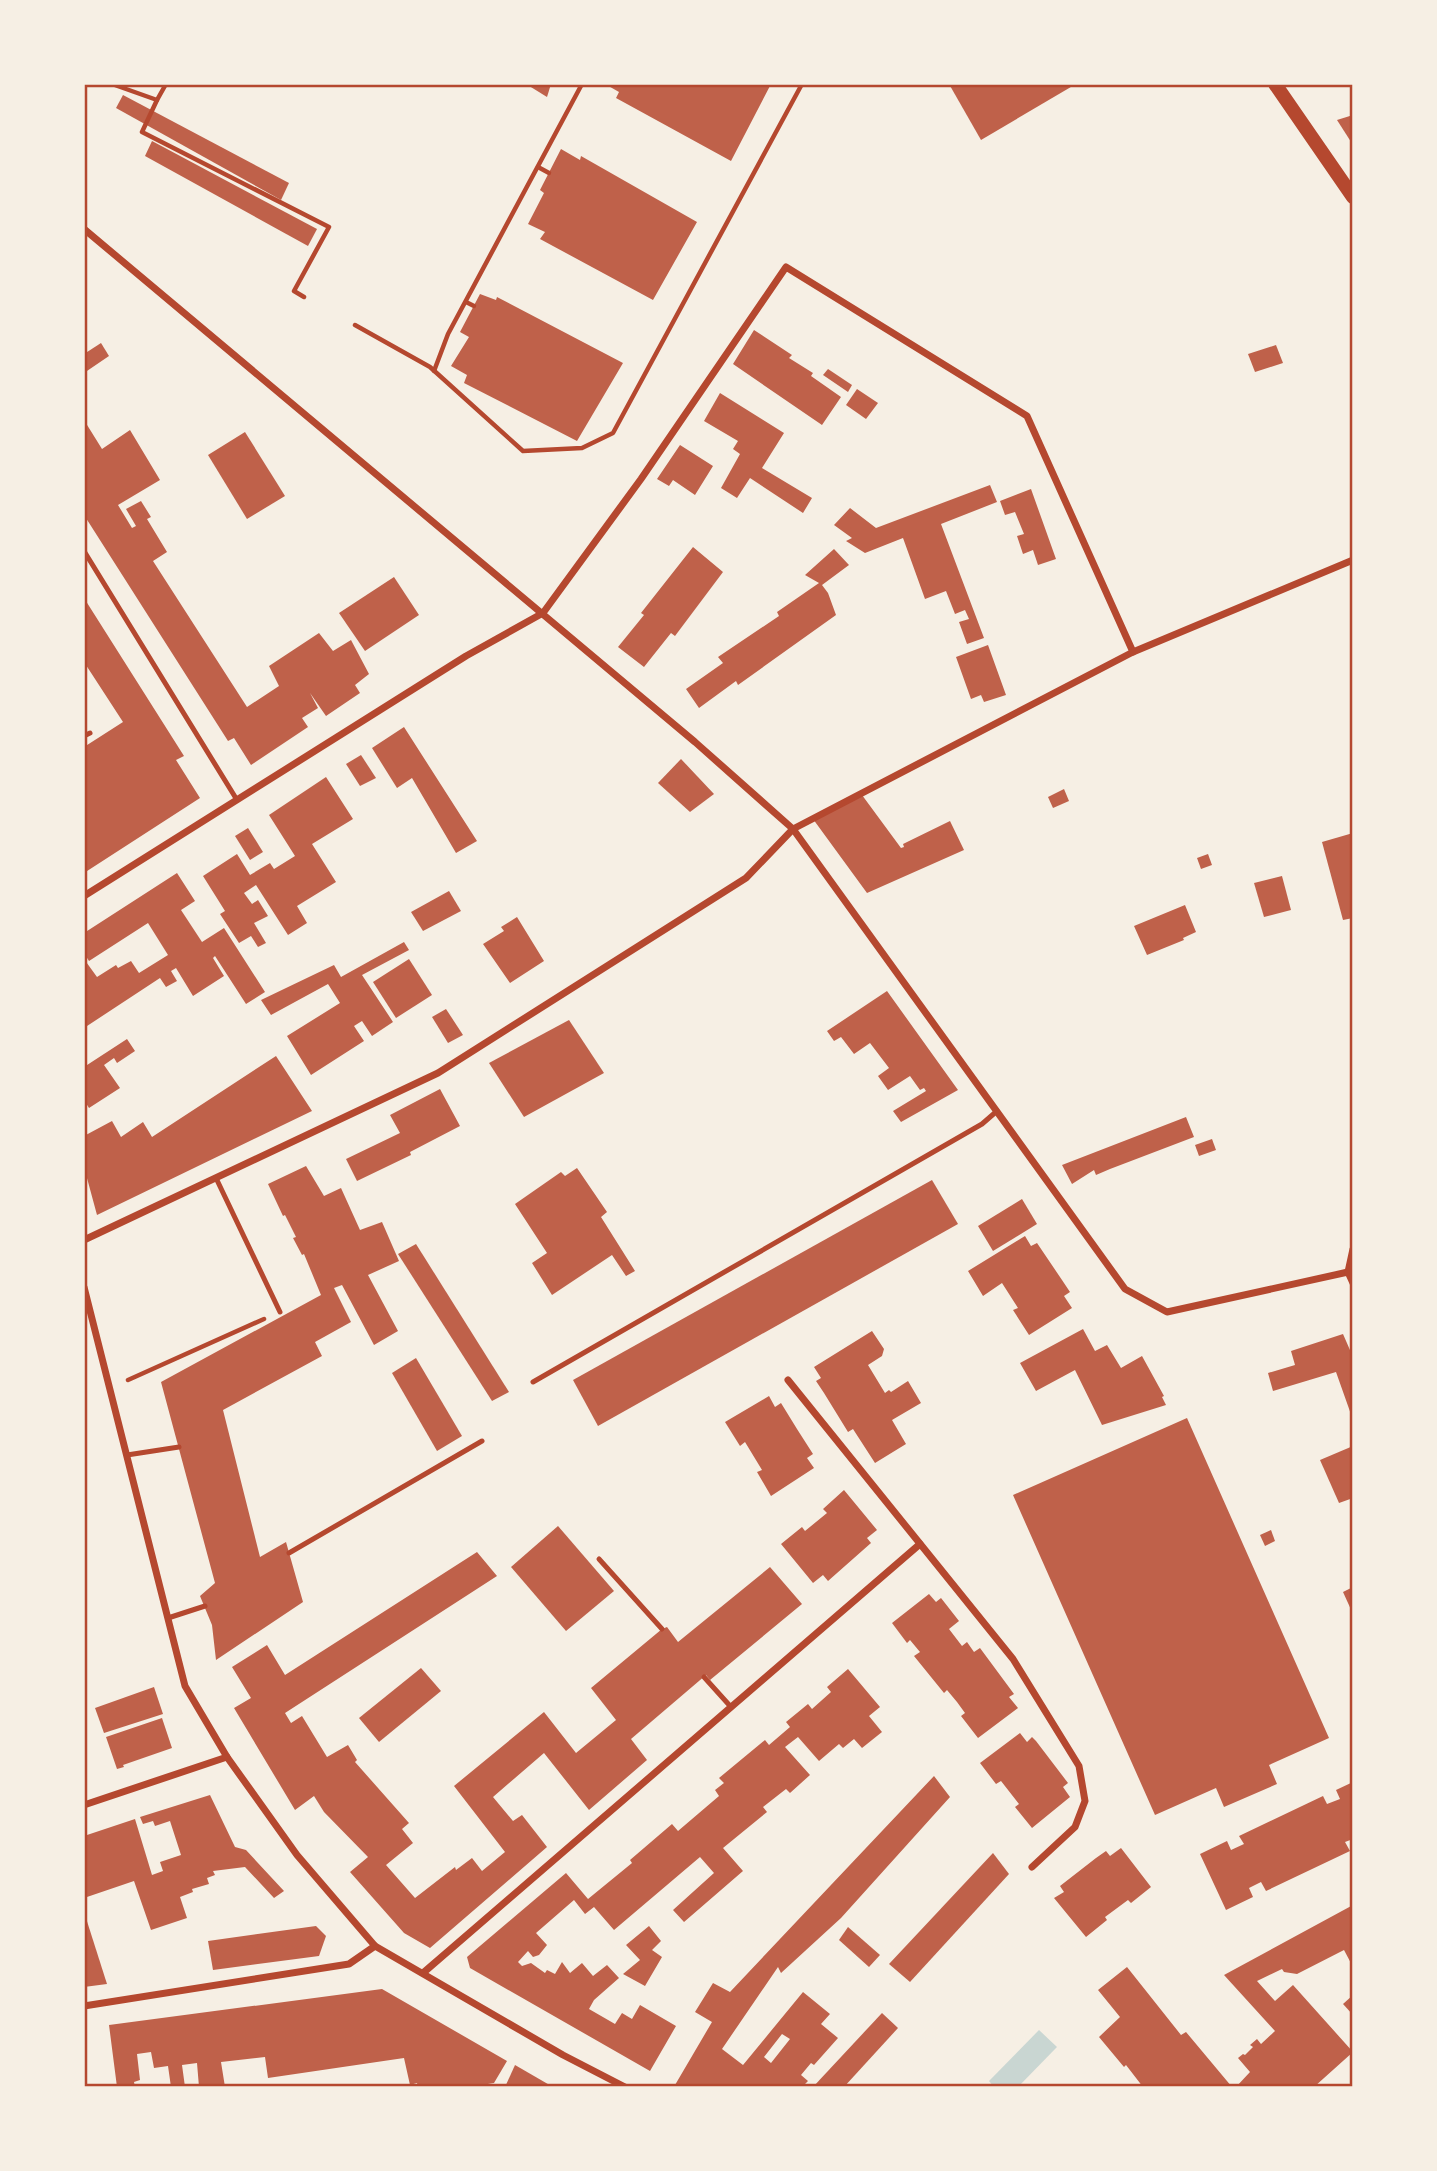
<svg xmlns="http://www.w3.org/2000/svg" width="1437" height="2171" font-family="'Space Grotesk',sans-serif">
<rect width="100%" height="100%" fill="#f6efe4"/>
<polygon fill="#c9d6d2" points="1039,2030 1057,2047 1018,2087 994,2087 989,2081"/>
<g fill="#bf614a" fill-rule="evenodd">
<polygon points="526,84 551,84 547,97"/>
<polygon points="605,84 771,84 731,161 616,98 619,92"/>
<polygon points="949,84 1076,84 981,140"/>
<polygon points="123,95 289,183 281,200 116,108"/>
<polygon points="1353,115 1353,145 1337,120"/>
<polygon points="152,141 317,229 308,246 145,156"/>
<polygon points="561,149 580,160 581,156 697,222 653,300 540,239 545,232 528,224 544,193 540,190"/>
<polygon points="480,294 496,300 497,297 623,363 577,441 464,383 467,375 451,366 469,337 460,332"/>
<polygon points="754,330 792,355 789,358 813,373 811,376 841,397 822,425 733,364"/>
<polygon points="101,343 109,356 84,373 84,354"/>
<polygon points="1276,345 1283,363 1255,372 1248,354"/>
<polygon points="828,369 852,385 848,392 823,375"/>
<polygon points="857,389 878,403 866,419 846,405"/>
<polygon points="720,393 784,433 762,468 812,498 803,513 750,478 737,498 721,488 740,454 733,449 738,441 704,421"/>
<polygon points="84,420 102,449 130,430 160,480 118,505 132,528 136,526 126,509 141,501 151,517 147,519 167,552 153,561 247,707 279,686 269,666 319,633 333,651 351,640 369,674 355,685 360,693 326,716 310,693 318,708 302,718 308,727 251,765 234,738 228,741 84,515"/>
<polygon points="245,432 285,496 247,519 208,455"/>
<polygon points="680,445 713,466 695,495 673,480 669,486 657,479"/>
<polygon points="990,485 997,502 941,524 984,638 967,644 959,622 969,619 965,610 955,614 946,591 925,599 903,538 865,553 846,541 852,538 834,525 850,508 876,528"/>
<polygon points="1031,489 1056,559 1038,565 1033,550 1023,554 1017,536 1024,534 1015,512 1005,515 1000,501"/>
<polygon points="693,547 723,572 675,636 671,633 644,667 618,647 644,615 641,613"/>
<polygon points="834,549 849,565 822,585 828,593 836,615 738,685 736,681 699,708 686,689 723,663 718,657 779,616 777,612 819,583 805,575"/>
<polygon points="394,577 419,615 365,651 339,613"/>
<polygon points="84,598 184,756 176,760 200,798 84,873 84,747 123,722 84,662"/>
<polygon points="988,645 1006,695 984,702 981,695 971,699 956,657"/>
<polygon points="404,727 477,841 456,853 412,778 397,788 372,748"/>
<polygon points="361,755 376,778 360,786 346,764"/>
<polygon points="681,759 714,794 690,812 658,783"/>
<polygon points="326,777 353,819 312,844 336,882 297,906 307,923 288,935 256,885 244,893 252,904 258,900 268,916 254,923 266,943 258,947 251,936 239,943 220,914 225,911 203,876 237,854 250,875 270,863 274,869 295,856 269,815"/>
<polygon points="1064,789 1069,801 1053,808 1048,797"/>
<polygon points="862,795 901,848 904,847 903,844 950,821 964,850 867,893 813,819"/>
<polygon points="248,828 263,852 250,860 235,836"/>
<polygon points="1353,833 1353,918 1343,920 1322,842"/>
<polygon points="1208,854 1212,865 1201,869 1197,858"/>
<polygon points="177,873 195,901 181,910 202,942 224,928 265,992 246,1004 215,956 213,958 224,976 193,996 176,968 171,971 177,981 166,987 160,978 84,1028 84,959 97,977 116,965 118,968 131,961 139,973 168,955 148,923 89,961 84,953 84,933"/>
<polygon points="1282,876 1291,910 1264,917 1254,883"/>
<polygon points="449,891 461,911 423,931 411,912"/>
<polygon points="1185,905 1196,932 1183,938 1184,940 1147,955 1134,926"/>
<polygon points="517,917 544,961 510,983 483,944 504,931 501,927"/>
<polygon points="404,942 409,950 362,975 393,1022 372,1036 362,1021 354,1026 364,1041 311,1075 287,1036 340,1003 328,984 271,1015 261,1000 334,965 341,977"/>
<polygon points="409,959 432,995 396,1018 373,982"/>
<polygon points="887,991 958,1090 901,1122 893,1111 926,1091 924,1088 920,1090 910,1076 888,1090 878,1076 889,1068 870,1043 854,1054 841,1037 834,1041 827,1031"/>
<polygon points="446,1009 463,1035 448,1043 432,1017"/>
<polygon points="569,1020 604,1073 524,1117 489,1063"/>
<polygon points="127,1039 135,1051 117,1063 114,1058 104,1065 120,1088 89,1108 84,1100 84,1067"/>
<polygon points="276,1056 312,1111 97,1215 84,1167 84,1136 112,1121 121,1137 143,1122 152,1137"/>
<polygon points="440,1089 460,1126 410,1152 411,1155 357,1181 346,1159 400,1133 390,1115"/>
<polygon points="1186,1117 1194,1137 1110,1169 1096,1175 1094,1170 1072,1184 1062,1165"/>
<polygon points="1212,1139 1216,1150 1199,1156 1195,1145"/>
<polygon points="306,1166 324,1196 341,1188 360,1230 382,1222 399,1261 368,1275 398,1331 374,1345 342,1285 334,1288 351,1322 315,1342 322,1356 223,1410 260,1557 286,1542 303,1602 216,1660 212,1625 200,1596 215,1583 161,1382 321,1295 304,1254 302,1255 293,1238 296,1237 285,1215 283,1216 268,1184"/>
<polygon points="577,1168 607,1212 601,1217 635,1271 626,1276 612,1255 552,1295 532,1263 547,1253 515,1204 561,1172 565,1176"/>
<polygon points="932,1180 958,1224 598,1426 573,1380"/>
<polygon points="1022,1199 1037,1224 993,1251 978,1226"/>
<polygon points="1025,1236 1031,1246 1037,1243 1062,1280 1070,1292 1064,1296 1072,1308 1029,1335 1013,1310 1018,1308 1002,1283 983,1296 968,1271"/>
<polygon points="416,1244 509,1392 492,1401 398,1254"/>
<polygon points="1083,1329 1095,1351 1107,1345 1121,1368 1142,1356 1164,1396 1162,1397 1166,1405 1102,1425 1075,1370 1036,1391 1020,1363"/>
<polygon points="872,1331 884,1349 882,1356 868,1365 885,1393 889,1390 891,1392 908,1381 921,1403 892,1420 906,1444 875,1463 853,1429 848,1432 824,1393 816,1381 821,1378 814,1367"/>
<polygon points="1343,1334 1353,1357 1353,1420 1336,1372 1273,1391 1268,1373 1295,1365 1291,1351"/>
<polygon points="416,1358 462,1436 437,1451 392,1373"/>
<polygon points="769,1396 775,1407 781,1403 797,1429 813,1454 807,1458 814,1468 771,1496 757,1472 762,1470 745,1442 740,1446 725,1422"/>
<polygon points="1187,1418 1329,1738 1269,1765 1277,1784 1224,1807 1216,1788 1155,1815 1013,1495"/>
<polygon points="1353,1446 1353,1498 1339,1503 1320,1460"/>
<polygon points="844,1490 877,1530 867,1538 871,1543 828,1581 823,1575 813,1583 781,1544 802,1527 805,1531 827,1513 823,1509"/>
<polygon points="558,1526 614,1591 566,1631 511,1567"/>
<polygon points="1271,1530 1275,1541 1265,1546 1260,1535"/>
<polygon points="477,1552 497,1576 285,1713 291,1723 302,1716 327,1757 348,1745 357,1760 355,1762 409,1823 402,1829 413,1843 386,1865 415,1898 455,1867 456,1870 472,1858 482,1871 505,1852 454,1786 544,1712 576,1753 616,1720 591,1688 662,1629 667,1627 678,1642 770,1567 802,1604 710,1680 706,1675 631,1739 647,1760 589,1810 544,1753 493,1797 513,1821 522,1815 547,1847 430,1948 404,1933 350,1872 368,1857 324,1812 314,1796 295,1810 234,1708 251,1698 232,1667 267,1645 285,1675"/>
<polygon points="1353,1587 1353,1614 1343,1592"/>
<polygon points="929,1594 936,1602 941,1598 959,1621 949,1629 962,1646 967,1642 974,1652 980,1648 1014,1694 1009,1697 1018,1708 978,1738 961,1716 965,1713 957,1702 947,1690 944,1693 914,1656 920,1652 910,1640 907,1643 892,1623"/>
<polygon points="421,1668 441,1691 379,1742 359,1718"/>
<polygon points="848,1669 880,1707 869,1716 882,1732 862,1748 854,1739 843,1748 839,1744 819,1761 798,1737 785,1747 810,1775 790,1793 786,1789 763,1807 767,1812 723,1848 743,1871 684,1922 673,1910 714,1873 700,1857 614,1930 594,1907 585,1914 574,1900 536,1933 547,1945 539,1955 533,1957 528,1951 518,1962 522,1966 531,1963 545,1973 547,1970 555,1974 562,1962 570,1973 582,1963 593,1976 607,1965 619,1978 594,2000 589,2009 615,2024 622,2013 632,2019 640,2005 676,2026 650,2071 470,1968 467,1957 566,1873 588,1899 632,1863 630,1860 672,1824 678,1831 719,1796 715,1790 724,1783 719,1778 765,1740 769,1745 790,1727 786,1722 808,1704 812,1709 831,1692 827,1687"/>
<polygon points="154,1687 163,1714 104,1733 95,1708"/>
<polygon points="162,1718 172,1748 123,1765 124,1767 117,1769 106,1737"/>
<polygon points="1020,1733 1027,1742 1032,1737 1036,1741 1068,1783 1063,1787 1070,1797 1032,1828 1015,1807 1019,1804 1001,1781 996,1784 980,1763"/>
<path d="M934,1776L950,1797L841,1918L781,1973L778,1967L722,2049L743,2065L803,1992L830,2014L821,2024L838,2038L814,2065L811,2063L801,2075L808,2081L802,2087L675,2085L712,2022L695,2012L713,1983L730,1992ZM782,2034L790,2039L771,2063L764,2057Z"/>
<polygon points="1353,1782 1353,1839 1345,1842 1350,1851 1266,1891 1261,1882 1249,1888 1253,1897 1226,1910 1200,1854 1227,1841 1231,1850 1244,1844 1239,1836 1323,1796 1327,1804 1340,1799 1336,1790"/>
<polygon points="210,1795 235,1847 246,1850 284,1891 274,1898 245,1867 213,1871 215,1875 207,1878 209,1884 192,1889 193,1892 180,1897 187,1918 151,1930 134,1881 84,1898 84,1836 135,1819 152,1875 163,1871 160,1862 181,1855 170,1821 155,1826 153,1821 143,1824 140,1817"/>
<polygon points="1121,1848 1151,1887 1131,1903 1128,1900 1105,1917 1107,1920 1086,1937 1054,1898 1064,1892 1060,1886 1096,1858 1106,1851 1110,1856"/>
<polygon points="993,1853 1009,1874 910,1982 889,1964"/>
<polygon points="1353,1905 1353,1967 1344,1950 1297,1974 1284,1972 1282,1969 1257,1981 1275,2001 1293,1985 1353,2052 1314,2087 1236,2087 1250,2072 1238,2058 1243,2054 1245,2055 1253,2047 1250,2045 1257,2039 1261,2044 1275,2031 1224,1975"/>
<polygon points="84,1915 85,1915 107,1984 84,1987"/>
<polygon points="316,1926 326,1936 319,1956 213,1970 208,1941"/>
<polygon points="649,1926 661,1941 652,1950 662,1957 645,1986 623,1974 640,1960 626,1945"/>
<polygon points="848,1927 880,1955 869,1967 839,1940"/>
<polygon points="1127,1967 1181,2035 1186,2032 1232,2087 1143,2087 1126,2065 1124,2067 1099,2037 1120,2017 1098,1990"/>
<polygon points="382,1989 507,2061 494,2083 469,2087 418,2087 417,2083 410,2085 404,2058 268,2078 265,2057 221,2062 225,2087 199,2087 197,2063 182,2065 185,2087 171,2087 168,2066 154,2068 151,2052 137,2054 140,2080 134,2082 135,2087 117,2087 109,2025"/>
<polygon points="1353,1995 1353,2015 1343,2004"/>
<polygon points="882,2013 898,2028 844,2087 813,2087"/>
<polygon points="515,2065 553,2087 505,2087"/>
</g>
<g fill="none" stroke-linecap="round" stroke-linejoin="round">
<g stroke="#b5482f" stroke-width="4.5">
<polyline points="112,84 157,100 166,84"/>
<polyline points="157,100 142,132 329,227 294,291 304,297"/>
<polyline points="538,167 549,173"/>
<polyline points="466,302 474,306"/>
<polyline points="355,325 430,367 523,451 582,448 613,433 802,84"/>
<polyline points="434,371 448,334 582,84"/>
<polyline points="128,1380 264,1319"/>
</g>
<g stroke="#b5482f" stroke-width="5">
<polyline points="84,551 237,800"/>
<polyline points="84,736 90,733"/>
<polyline points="216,1178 280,1312"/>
<polyline points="533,1382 982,1124 997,1111"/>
<polyline points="127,1455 179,1447"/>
<polyline points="289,1553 482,1441"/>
<polyline points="599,1559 662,1629"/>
<polyline points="168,1618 205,1606"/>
<polyline points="704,1677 731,1707"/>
</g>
<g stroke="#b5482f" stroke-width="7">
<polyline points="84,229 695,742 793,829 1125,1289 1167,1312 1348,1272"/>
<polyline points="84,896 466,656 543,613 641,479 786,267 1027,416 1133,652"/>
<polyline points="84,1240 438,1073 746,878 793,829 1133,652 1353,560"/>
<polyline points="1348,1272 1353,1249"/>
<polyline points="1348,1272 1353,1283"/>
<polyline points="84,1287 185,1686 227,1757 297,1855 375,1946 563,2055 625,2087"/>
<polyline points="788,1380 1013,1659 1079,1766 1085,1801 1075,1827 1032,1867"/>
<polyline points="84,1805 227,1757"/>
<polyline points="423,1973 920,1544"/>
<polyline points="84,2006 349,1964 375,1946"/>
</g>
<polyline stroke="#b5482f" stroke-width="14" points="1275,84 1353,197"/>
</g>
<rect width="1437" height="2171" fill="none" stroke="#f6efe4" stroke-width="172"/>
<rect x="86" y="86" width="1265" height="1999" fill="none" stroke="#b5482f" stroke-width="2.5"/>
</svg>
